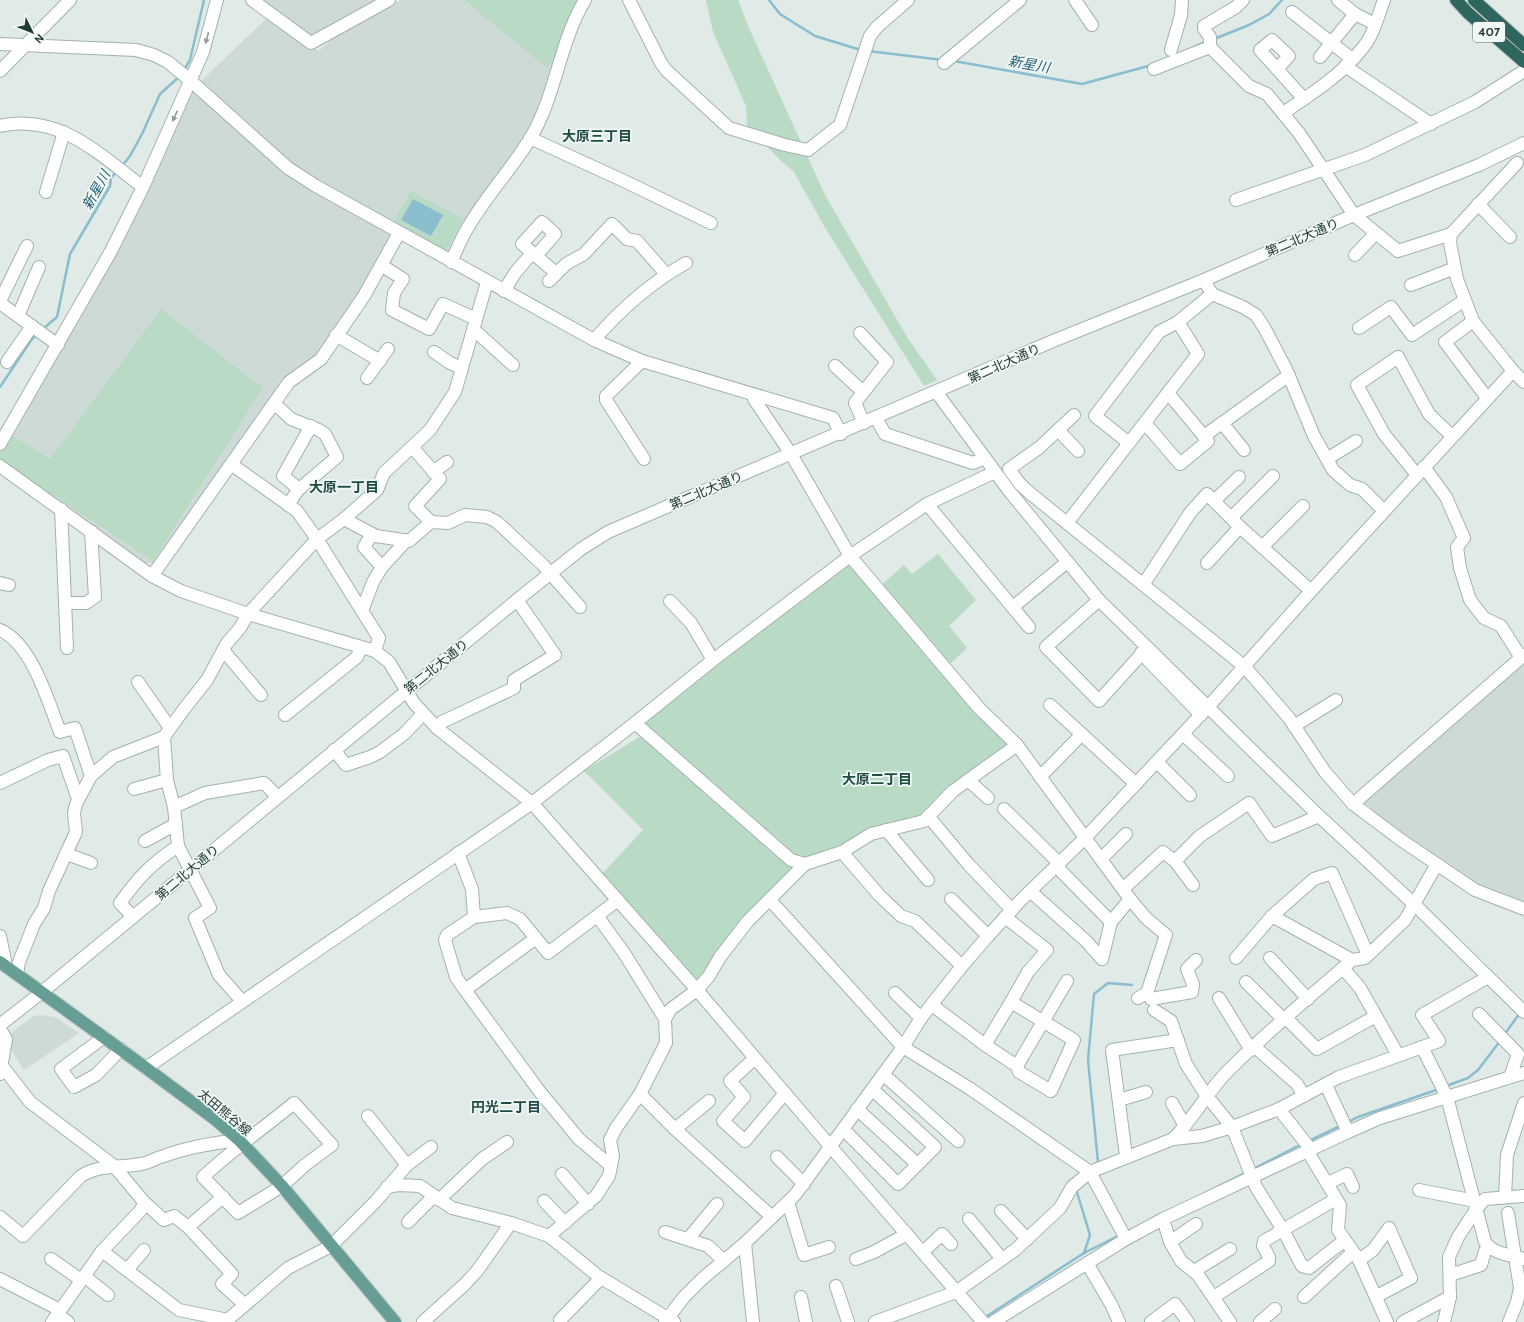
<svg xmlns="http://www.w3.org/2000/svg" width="1524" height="1322" font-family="Cabin,'Noto Sans JP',sans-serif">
<rect width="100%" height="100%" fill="#e0eae7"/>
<g fill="#cedad6">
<polygon points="260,0 383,0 313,39"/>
<polygon points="401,0 582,0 541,104 518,149 451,253 446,255 326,187 289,163 199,83 269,16 319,51 338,33"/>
<polygon points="193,90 284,171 391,234 357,298 326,344 315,356 295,373 256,417 157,564 145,563 0,462 0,450"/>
<polygon points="1524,660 1524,906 1472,882 1392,827 1365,803 1366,800"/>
<polygon points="43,1015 55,1017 79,1033 24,1070 8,1046 10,1034 34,1016"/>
</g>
<g fill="#b9dbc6">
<path d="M464,0H579C565,21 563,48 547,68Z"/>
<polygon points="706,0 738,0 749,28 824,193 907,337 937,380 924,386 824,226 794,172 780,160 747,125 746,106 713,32"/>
<polygon points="411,191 463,219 446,251 393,223"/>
<polygon points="161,309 263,388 153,561 0,460 0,454 10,434 50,459"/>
<polygon points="938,554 976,600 949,626 967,648 949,665 880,586 904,565 912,574"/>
<polygon points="849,561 1009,743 948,789 923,818 807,858 793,857 639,724"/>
<polygon points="641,736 796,869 697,983 602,874 643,830 584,771"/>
</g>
<polygon fill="#8abdce" points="413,199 443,215 431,236 401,220"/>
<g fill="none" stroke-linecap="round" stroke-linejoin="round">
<g stroke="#8abdce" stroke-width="2.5">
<polyline points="769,0 780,14 815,36 861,50"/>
<polyline points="1214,39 1249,25 1269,14 1282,0"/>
<polyline points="1192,48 1205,42"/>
<polyline points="868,51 943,60"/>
<polyline points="954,61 1082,84 1152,65"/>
<polyline points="184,70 190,60 204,0"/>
<polyline points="122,166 130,156 142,134 160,94 180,76"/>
<polyline points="43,329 57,317 70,254 110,186 111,178 117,171"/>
<polyline points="0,387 32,339 37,334"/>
<polyline points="1504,1035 1520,1013"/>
<polyline points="1446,1086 1468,1078 1478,1070 1500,1041"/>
<polyline points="1346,1123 1358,1117 1439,1089"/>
<polyline points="1309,1141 1340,1126"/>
<polyline points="1095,1164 1098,1162 1088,1060 1094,994 1108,983 1132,985"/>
<polyline points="1253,1169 1302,1144"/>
<polyline points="1076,1189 1090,1235 1084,1253"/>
<polyline points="1203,1194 1247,1172"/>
<polyline points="984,1318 1084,1253 1120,1235"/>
</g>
<defs>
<g id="minor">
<polyline points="252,0 311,43 389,0"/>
<polyline points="629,0 661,63 666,70 729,128 785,145 808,150 840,125 870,36 877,27 908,0"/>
<polyline points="1075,0 1092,25"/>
<polyline points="1338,0 1355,14 1375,24"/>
<polyline points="1292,12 1352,59"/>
<polyline points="0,44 136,50 154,55 168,62 191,81 288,168 316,186 594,340 642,361 833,418 841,434"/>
<polyline points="1210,47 1210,37 1204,29 1204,26 1236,7 1243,0"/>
<polyline points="1171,50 1181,15 1182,0"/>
<polyline points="1320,57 1355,14"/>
<polyline points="944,63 1020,0"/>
<polyline points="1345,66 1431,124"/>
<polyline points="1154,69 1210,47 1249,86 1267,94 1299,133 1354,215 1398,251 1451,234"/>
<polyline points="1277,69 1289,56 1272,40 1260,50 1304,99"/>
<polyline points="0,71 70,0"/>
<path d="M1283,113C1310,95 1340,76 1361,50C1373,37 1378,16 1384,0"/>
<path d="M0,126C59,113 99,154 143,187"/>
<polyline points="530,138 622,180 711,223"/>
<polyline points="1517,163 1451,234 1450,243 1457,279 1473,321 1513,371 1524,382"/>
<polyline points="46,192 64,132"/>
<polyline points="1236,200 1365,155 1475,102 1524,71"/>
<polyline points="1478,204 1510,237"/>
<polyline points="1355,255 1376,233"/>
<polyline points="536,256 555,234 542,222 522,244 556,273"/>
<path d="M451,262C456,251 461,239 467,229C485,197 511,170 530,139C556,96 559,43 585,0"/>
<polyline points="381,265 403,279 394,293 392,310 429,329 443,304 476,319"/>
<polyline points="1204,280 1212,294 1243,307 1256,315 1265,329 1286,369 1314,436 1333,470 1350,485 1362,489 1384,511"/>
<polyline points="549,281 566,264 584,254 612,224 627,239 637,241 666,274"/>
<polyline points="1411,285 1455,268"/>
<polyline points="504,291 515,273 532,253"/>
<polyline points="0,301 27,246"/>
<polyline points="0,303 58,345"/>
<polyline points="18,316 39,267"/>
<polyline points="1473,321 1445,342 1487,398"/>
<polyline points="1359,328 1391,307 1412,335 1465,300"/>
<polyline points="473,329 513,365"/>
<polyline points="860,333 887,362 855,403 864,423"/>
<polyline points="336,335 380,361"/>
<path d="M594,340C621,309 650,283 686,263"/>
<polyline points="434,352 450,363 462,368"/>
<polyline points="642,361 606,396 606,400 644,459"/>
<polyline points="7,362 32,326"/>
<polyline points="835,366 863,392"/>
<polyline points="367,378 388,349"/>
<polyline points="937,393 1010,492 1099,600 1319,816 1415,905 1524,1012"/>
<polyline points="754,396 754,399 791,454 850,556 979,708 1017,745 1130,899 1146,918 1166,935 1147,993 1138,998"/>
<polyline points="274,403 291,419 319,430 325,434 337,457 298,490 288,505"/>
<polyline points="1074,415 1040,447 1009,469 1020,484 1031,494 1245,667 1289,718 1325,772 1353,804 1401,840 1475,890 1524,909"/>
<polyline points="876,418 885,434 973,463 985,458"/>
<polyline points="1145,423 1180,464 1208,441 1168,393"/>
<polyline points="1222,423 1244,450"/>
<polyline points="1058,430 1078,451"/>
<polyline points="1204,436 1289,375"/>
<polyline points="1129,443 1095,416 1159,332 1178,322 1212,294"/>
<polyline points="0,444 111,251 143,187 203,52 217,0"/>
<polyline points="413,448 440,479 415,506 431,522"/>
<polyline points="1327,459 1356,441"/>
<polyline points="231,464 297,511 317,539 379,638 375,651"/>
<polyline points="0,466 152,576 181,591 248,614 375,651 389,662 414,703 437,728 532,803 697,990 830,1146 983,1322"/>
<polyline points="1424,467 1446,497 1464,538 1457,547 1460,568 1470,600 1484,618 1501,626 1520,656"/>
<polyline points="433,472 447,462"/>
<polyline points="1417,475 1384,434 1357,385 1398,357 1429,414 1452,436"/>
<polyline points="299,489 283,476 311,426"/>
<polyline points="1214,501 1239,477"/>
<polyline points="927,504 1029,627"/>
<polyline points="61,509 67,648"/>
<polyline points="1231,518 1273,476"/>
<polyline points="344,519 376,536 409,541 431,522 448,523 465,515 487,517 497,522 543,565 580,607"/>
<polyline points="1067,523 1198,354 1178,322"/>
<polyline points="372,534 364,547 382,567"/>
<polyline points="1262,547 1303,506"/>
<polyline points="1207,563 1240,527"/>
<polyline points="152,576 289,382 321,359 364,296 399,233"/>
<polyline points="0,583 9,585"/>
<polyline points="1143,585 1190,513 1207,494 1240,527 1311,591"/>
<polyline points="1099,600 1046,647 1099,701 1146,649"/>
<polyline points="670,601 691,623 713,660"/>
<polyline points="65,603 86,603 95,597 91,531"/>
<polyline points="1013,607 1067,562"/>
<polyline points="362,611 373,582 382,567 407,540"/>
<path d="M0,630C32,644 48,701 60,732L75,728L91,776"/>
<polyline points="223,650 261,695"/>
<polyline points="1141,653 1201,715"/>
<polyline points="138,682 170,728"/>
<polyline points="1050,705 1136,784"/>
<polyline points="285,715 357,657 361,648"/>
<polyline points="635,723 791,860 805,864 842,852 879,895 901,916 915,921 962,966"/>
<polyline points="1294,726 1336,700"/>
<polyline points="437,728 442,722 514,688 514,680 555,655 517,600"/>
<polyline points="1183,734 1228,776"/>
<polyline points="334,750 346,765 370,757 380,752 404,734 423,714"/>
<polyline points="1157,762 1190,795"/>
<polyline points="1040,777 1082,734"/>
<polyline points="968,780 988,798"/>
<polyline points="0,783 48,760 63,756 78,799"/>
<polyline points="134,789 167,780"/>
<polyline points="1353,804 1524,655"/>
<polyline points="174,807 205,793 264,783 278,797"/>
<polyline points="1004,809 1059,863"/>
<polyline points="928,816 969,865 1012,910"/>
<polyline points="886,830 928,880"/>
<polyline points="145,841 176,824"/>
<polyline points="842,852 871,834 924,821 953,791 1017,745"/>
<polyline points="458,853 472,889 474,917 447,935 445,940 456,977 465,990 540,1092 579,1139 611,1166"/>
<polyline points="67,854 91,863"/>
<polyline points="1101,859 1126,834"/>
<polyline points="1175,861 1200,836 1249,803 1272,836 1319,816"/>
<polyline points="1056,866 1111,922"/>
<polyline points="1123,889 1163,852 1175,861 1193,885"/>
<polyline points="1030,891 1086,941 1102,959 1111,922 1130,899"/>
<polyline points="951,899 988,936"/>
<polyline points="770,900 903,1047 969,1088 1090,1172 1126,1239"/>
<polyline points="1272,916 1352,960"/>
<path d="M133,917L120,903C139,877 151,864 178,846"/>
<polyline points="474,917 507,913 520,919 548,953 618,900"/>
<polyline points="598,917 624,953 665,1019"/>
<polyline points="0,936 6,966"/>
<polyline points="1236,958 1272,916 1314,879 1332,873 1368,955"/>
<polyline points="1270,958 1308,999"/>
<polyline points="1343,968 1360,988 1398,1055"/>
<polyline points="17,974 19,962 34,924 44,908 49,891 76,832 74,813 76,804 91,776 113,757 164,737"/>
<polyline points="1246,982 1284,1020"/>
<polyline points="465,990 536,938"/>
<polyline points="895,993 921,1018"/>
<polyline points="1219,998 1251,1050"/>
<polyline points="1151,999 1192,992 1193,984 1187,969 1196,960"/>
<polyline points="242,1001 219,975 195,918 210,908 178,846 174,807 167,780 164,737 184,709 207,680 227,643 240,628 248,614 317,539 344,519 377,490 384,473 430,430 455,392 487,282"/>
<polyline points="932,1005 985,1045 1017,1066 1019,1072 1051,1091 1074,1040 1011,1002 1028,972 1047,950 1005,917"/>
<polyline points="1154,1010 1171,1021 1186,1064 1206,1095 1232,1127 1256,1187 1283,1230 1302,1266 1309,1268 1345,1240"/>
<polyline points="1479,1014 1518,1054 1510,1077"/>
<polyline points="1286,1018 1317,1049 1376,1016"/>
<polyline points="0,1025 42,992 517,600 581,549 608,532 1053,341 1204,280 1354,215 1479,165 1524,143"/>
<polyline points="0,1029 6,1039 0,1074"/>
<polyline points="104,1037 61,1069 74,1087 96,1075 121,1049"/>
<polyline points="985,1045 1011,1002"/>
<polyline points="1255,1047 1297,1084 1304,1096"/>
<path d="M1422,1047L1447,1097L1485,1242C1493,1254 1511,1255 1524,1259"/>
<polyline points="755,1058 730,1081 744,1097 723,1121 745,1141 785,1093"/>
<polyline points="1017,1066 1067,981"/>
<polyline points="3,1067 30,1102 113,1165 144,1202 141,1210 102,1251 52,1322"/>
<polyline points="146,1068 532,803 635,723 713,660 850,556 927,504 995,472"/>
<polyline points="883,1074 958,1141"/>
<polyline points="1326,1085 1348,1132"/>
<polyline points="640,1094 675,1129 772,1217"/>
<polyline points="1119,1100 1146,1092"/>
<path d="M294,1103L332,1145L305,1165L282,1186L238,1213L203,1177C232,1150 264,1128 294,1103Z"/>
<polyline points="1172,1103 1185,1126"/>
<polyline points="857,1109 917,1164"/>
<polyline points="1279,1109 1308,1146 1311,1157 1340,1205 1338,1230 1359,1260 1387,1322"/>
<polyline points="368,1116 407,1165"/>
<polyline points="675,1129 709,1101"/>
<polyline points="843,1129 898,1184 935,1147 872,1089"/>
<path d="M1173,1139C1193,1119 1206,1094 1226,1073C1265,1033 1310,997 1352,960L1365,958L1405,920L1437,864"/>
<polyline points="1126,1156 1112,1050 1178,1040"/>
<polyline points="777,1157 804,1184"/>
<polyline points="562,1174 588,1204"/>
<polyline points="1328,1183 1347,1174 1353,1187"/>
<polyline points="387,1187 398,1185 420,1186 452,1208 511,1223 549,1236 598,1276 674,1322"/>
<polyline points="1419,1190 1475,1201"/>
<polyline points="1505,1197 1507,1155 1524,1103"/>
<polyline points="439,1200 482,1159 507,1142"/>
<polyline points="544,1201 565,1223"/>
<polyline points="144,1202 164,1220 174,1216 188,1227 232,1274 222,1284 245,1305"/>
<polyline points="788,1202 804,1255 829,1247"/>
<polyline points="1001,1211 1027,1239"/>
<polyline points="1508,1213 1520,1288 1517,1302 1509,1322"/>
<path d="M0,1217L23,1236L81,1176C100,1164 120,1168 141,1164C148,1163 156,1158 164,1156C188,1147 213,1143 239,1140"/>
<polyline points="969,1219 1002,1259"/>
<polyline points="1163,1219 1170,1242 1181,1261 1198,1275 1230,1322"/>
<polyline points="408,1222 434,1196"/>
<polyline points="188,1227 223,1197"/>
<polyline points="665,1232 708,1246 724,1261"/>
<polyline points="549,1236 596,1196 609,1176 613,1156 610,1140 616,1128 640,1094 666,1043 665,1019 671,1009 697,990 709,976 720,957 748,921 805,864"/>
<polyline points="688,1239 717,1204"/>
<polyline points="1170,1242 1196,1224"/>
<polyline points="745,1243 753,1322"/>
<polyline points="102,1251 179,1310 228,1320"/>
<polyline points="923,1252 942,1234 951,1244"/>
<polyline points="51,1259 81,1280"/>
<polyline points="856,1259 874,1252 907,1234"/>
<polyline points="1359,1260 1373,1250 1389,1228 1411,1278 1377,1296"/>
<polyline points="1087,1263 1112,1306 1119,1322"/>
<polyline points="127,1270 144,1250"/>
<polyline points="1194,1271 1230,1249"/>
<polyline points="1450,1275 1481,1265 1485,1251 1488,1247"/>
<polyline points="84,1276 108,1295"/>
<polyline points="0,1279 60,1310"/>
<polyline points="836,1286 848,1322"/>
<polyline points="801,1297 806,1322"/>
<polyline points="1214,1297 1269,1261 1269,1257 1263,1246 1264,1241 1336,1199"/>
<polyline points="1304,1297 1353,1252"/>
<polyline points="57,1314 68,1322"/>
<polyline points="560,1320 601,1278"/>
<polyline points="225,1322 288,1268 331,1246 376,1201 407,1165 431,1147"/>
<polyline points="423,1322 465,1284 477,1271 511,1223"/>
<polyline points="665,1322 684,1297 702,1279 745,1243 795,1195 903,1047 921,1018 962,966 988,936 1021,900 1085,838 1208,707 1311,591 1513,371"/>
<polyline points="875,1322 956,1292 1015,1250 1060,1208 1072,1187 1090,1172 1173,1139 1202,1136 1232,1127 1279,1109 1339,1077 1439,1041 1422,1015 1488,977"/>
<polyline points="993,1322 1126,1239 1163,1219 1348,1132 1380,1118 1524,1073"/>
<polyline points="1151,1322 1175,1304 1188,1322"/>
<polyline points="1260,1322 1275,1309"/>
<polyline points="1403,1322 1450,1297"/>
<polyline points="1444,1322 1450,1297 1449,1257 1458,1237 1477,1208 1485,1199 1524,1196"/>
</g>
<polyline id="major" points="0,962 146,1068 216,1120 239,1140 282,1186 395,1322"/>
<g id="highway">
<polyline points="1456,0 1468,13 1524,62"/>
<polyline points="1474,0 1524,45"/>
</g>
</defs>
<use href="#minor" stroke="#a3b2ae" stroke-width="14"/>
<use href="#major" stroke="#bcc4c3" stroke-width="14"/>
<use href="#highway" stroke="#bcc4c3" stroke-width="14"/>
<use href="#minor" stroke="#fff" stroke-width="12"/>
<use href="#major" stroke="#669e95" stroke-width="12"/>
<use href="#highway" stroke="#2e655f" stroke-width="12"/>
</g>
<defs><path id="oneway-solid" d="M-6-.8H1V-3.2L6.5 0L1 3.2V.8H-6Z"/></defs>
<g fill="#909c9a">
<use href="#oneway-solid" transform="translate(207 38) rotate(105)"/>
<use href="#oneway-solid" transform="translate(175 116) rotate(115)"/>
</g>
<g text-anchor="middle" stroke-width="3.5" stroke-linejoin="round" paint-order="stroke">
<rect fill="#f0f7f4" stroke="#5f736f" stroke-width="1" x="1473" y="22" width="32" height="20" rx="3"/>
<g font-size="12" font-weight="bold" fill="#213a36">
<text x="1489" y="36">407</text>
</g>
<g font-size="13" fill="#213a36" stroke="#f0f7f4">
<text transform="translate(1302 237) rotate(-23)" y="5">第二北大通り</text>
<text transform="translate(1004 363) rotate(-24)" y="5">第二北大通り</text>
<text transform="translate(706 490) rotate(-23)" y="5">第二北大通り</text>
<text transform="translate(436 666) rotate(-39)" y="5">第二北大通り</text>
<text transform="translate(187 872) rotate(-40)" y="5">第二北大通り</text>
<text transform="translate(225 1112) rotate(40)" y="5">太田熊谷線</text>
</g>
<g font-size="14" font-style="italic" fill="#1e5d73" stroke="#f0f7f4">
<text transform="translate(1029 64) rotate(10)" y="5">新星川</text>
<text transform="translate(96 190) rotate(-61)" y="5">新星川</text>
</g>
<g font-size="14" font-weight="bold" fill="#1e4b44" stroke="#f0f7f4">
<text x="597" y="141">大原三丁目</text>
<text x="344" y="492">大原一丁目</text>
<text x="877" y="784">大原二丁目</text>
<text x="506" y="1112">円光二丁目</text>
</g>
</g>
<g transform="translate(32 32) rotate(133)" stroke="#f0f7f4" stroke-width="3" paint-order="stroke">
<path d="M0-3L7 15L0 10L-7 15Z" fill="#213a36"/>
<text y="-6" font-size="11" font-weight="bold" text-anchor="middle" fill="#213a36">N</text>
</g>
</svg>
